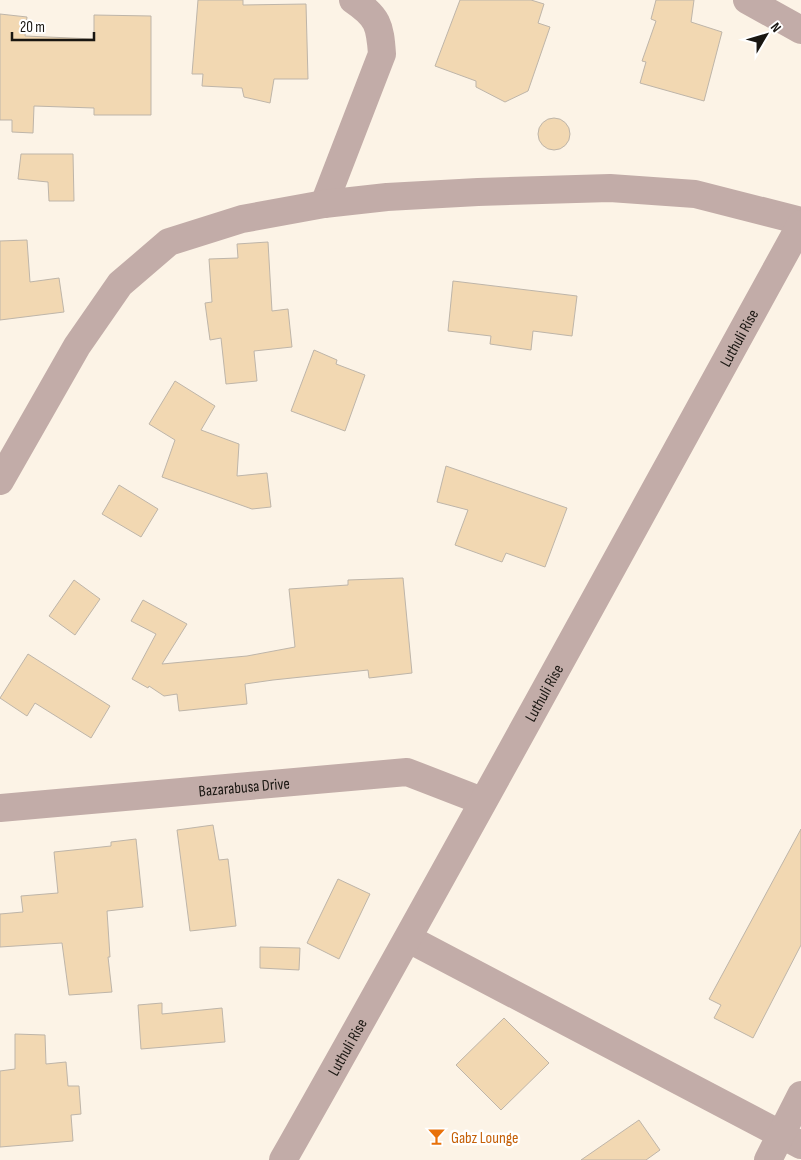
<svg xmlns="http://www.w3.org/2000/svg" width="801" height="1160" font-family="'Sofia Sans Condensed',sans-serif">
<rect width="100%" height="100%" fill="#fcf3e6"/>
<g fill="#f2d8b2" stroke="#beb5a9">
<polygon points="198,0 243,0 243,5 306,4 308,79 274,79 270,103 244,97 242,88 202,86 203,74 192,74"/>
<polygon points="460,0 531,0 544,4 538,23 550,27 528,91 505,102 476,87 476,81 435,66"/>
<polygon points="656,0 694,0 691,22 722,32 704,101 640,83 646,62 642,61 656,21 651,19"/>
<polygon points="0,14 27,17 25,36 94,39 94,15 151,16 151,115 94,115 94,108 34,106 33,133 12,132 12,120 0,120"/>
<circle cx="554" cy="134" r="16"/>
<polygon points="21,154 73,154 74,201 49,201 48,182 18,179"/>
<polygon points="27,240 30,282 59,278 64,312 0,320 0,241"/>
<polygon points="268,242 272,311 288,309 292,347 254,351 257,381 226,384 221,338 210,340 205,303 212,302 209,259 238,258 237,244"/>
<polygon points="453,281 577,296 572,336 533,331 531,350 490,344 491,336 448,331"/>
<polygon points="314,350 337,360 336,364 365,375 345,431 291,411"/>
<polygon points="175,381 215,406 201,430 239,444 237,476 267,473 271,507 252,509 162,477 175,440 149,424"/>
<polygon points="446,466 567,508 545,567 506,553 502,562 455,545 468,510 437,502"/>
<polygon points="119,485 158,509 141,537 102,514"/>
<polygon points="403,578 412,673 369,678 368,670 273,680 245,684 247,704 179,711 177,694 164,696 149,686 148,688 132,679 156,634 131,621 143,600 187,624 162,664 247,656 295,647 289,589 348,585 348,580"/>
<polygon points="74,580 100,599 75,635 49,616"/>
<polygon points="28,654 110,706 91,738 35,703 27,716 0,698"/>
<polygon points="213,825 219,860 228,859 236,926 190,931 177,830"/>
<polygon points="801,829 801,945 753,1038 714,1018 721,1005 709,999"/>
<polygon points="136,839 143,907 107,911 110,957 108,957 112,992 69,995 62,943 0,947 0,914 23,912 21,896 58,893 54,852 111,846 111,842"/>
<polygon points="338,879 370,894 339,959 307,943"/>
<polygon points="260,947 300,948 299,970 260,968"/>
<polygon points="162,1003 162,1014 222,1008 225,1042 141,1049 138,1005"/>
<polygon points="504,1018 549,1063 501,1110 456,1065"/>
<polygon points="15,1034 45,1035 46,1064 66,1062 68,1086 79,1086 81,1114 71,1115 73,1141 0,1147 0,1071 15,1069"/>
<polygon points="639,1120 660,1150 646,1160 581,1160"/>
</g>
<g fill="none" stroke-linecap="round" stroke-linejoin="round">
<g stroke="#c2aca8" stroke-width="28">
<polyline points="747,0 801,30"/>
<path d="M324,204L382,54C380,25 378,17 353,0"/>
<polyline points="0,481 77,346 120,284 169,242 242,219 324,204 387,197 478,192 610,188 695,194 801,221"/>
<path id="s1" d="M0,808L407,772L482,801"/>
<polyline points="409,939 801,1145"/>
<path id="s2" d="M283,1160C459,850 629,536 801,224"/>
<polyline points="768,1160 801,1095"/>
</g>
</g>
<defs>
<symbol id="bar-bare" viewBox="-9 -9 18 18"><path d="M-6-5H6L.8 .8V4.5H3.5V6h-7V4.5H-.8V.8Z" fill="#e8710a" stroke="#fff" stroke-width="2.5" paint-order="stroke"/></symbol>
</defs>
<g fill-rule="evenodd">
<use href="#bar-bare" x="424" y="1124" width="25" height="25"/>
</g>
<g text-anchor="middle" stroke-width="5" stroke-linejoin="round" paint-order="stroke">
<g font-size="16" fill="#191611" stroke="#fff">
<text dy="6" stroke="none"><textPath href="#s2" startOffset="940">Luthuli Rise</textPath></text>
<text dy="6" stroke="none"><textPath href="#s2" startOffset="535">Luthuli Rise</textPath></text>
<text dy="6" stroke="none"><textPath href="#s1" startOffset="245">Bazarabusa Drive</textPath></text>
<text dy="6" stroke="none"><textPath href="#s2" startOffset="130">Luthuli Rise</textPath></text>
</g>
<g font-size="16" fill="#c56008" stroke="#fff" text-anchor="start">
<text x="451" y="1143">Gabz Lounge</text>
</g>
</g>
<g transform="translate(766 35) rotate(52)" stroke="#ffffff" stroke-width="4" paint-order="stroke">
<path d="M0-4L9 19L0 12L-9 19Z" fill="#191611"/>
<text y="-8" font-size="14" font-weight="bold" text-anchor="middle" fill="#191611">N</text>
</g>
<path d="M12 32v8h82v-8" fill="none" stroke="#191611" stroke-width="2.5"/>
<text x="20" y="32" font-size="15" fill="#191611" stroke="#ffffff" stroke-width="4" paint-order="stroke">20 m</text>
</svg>
